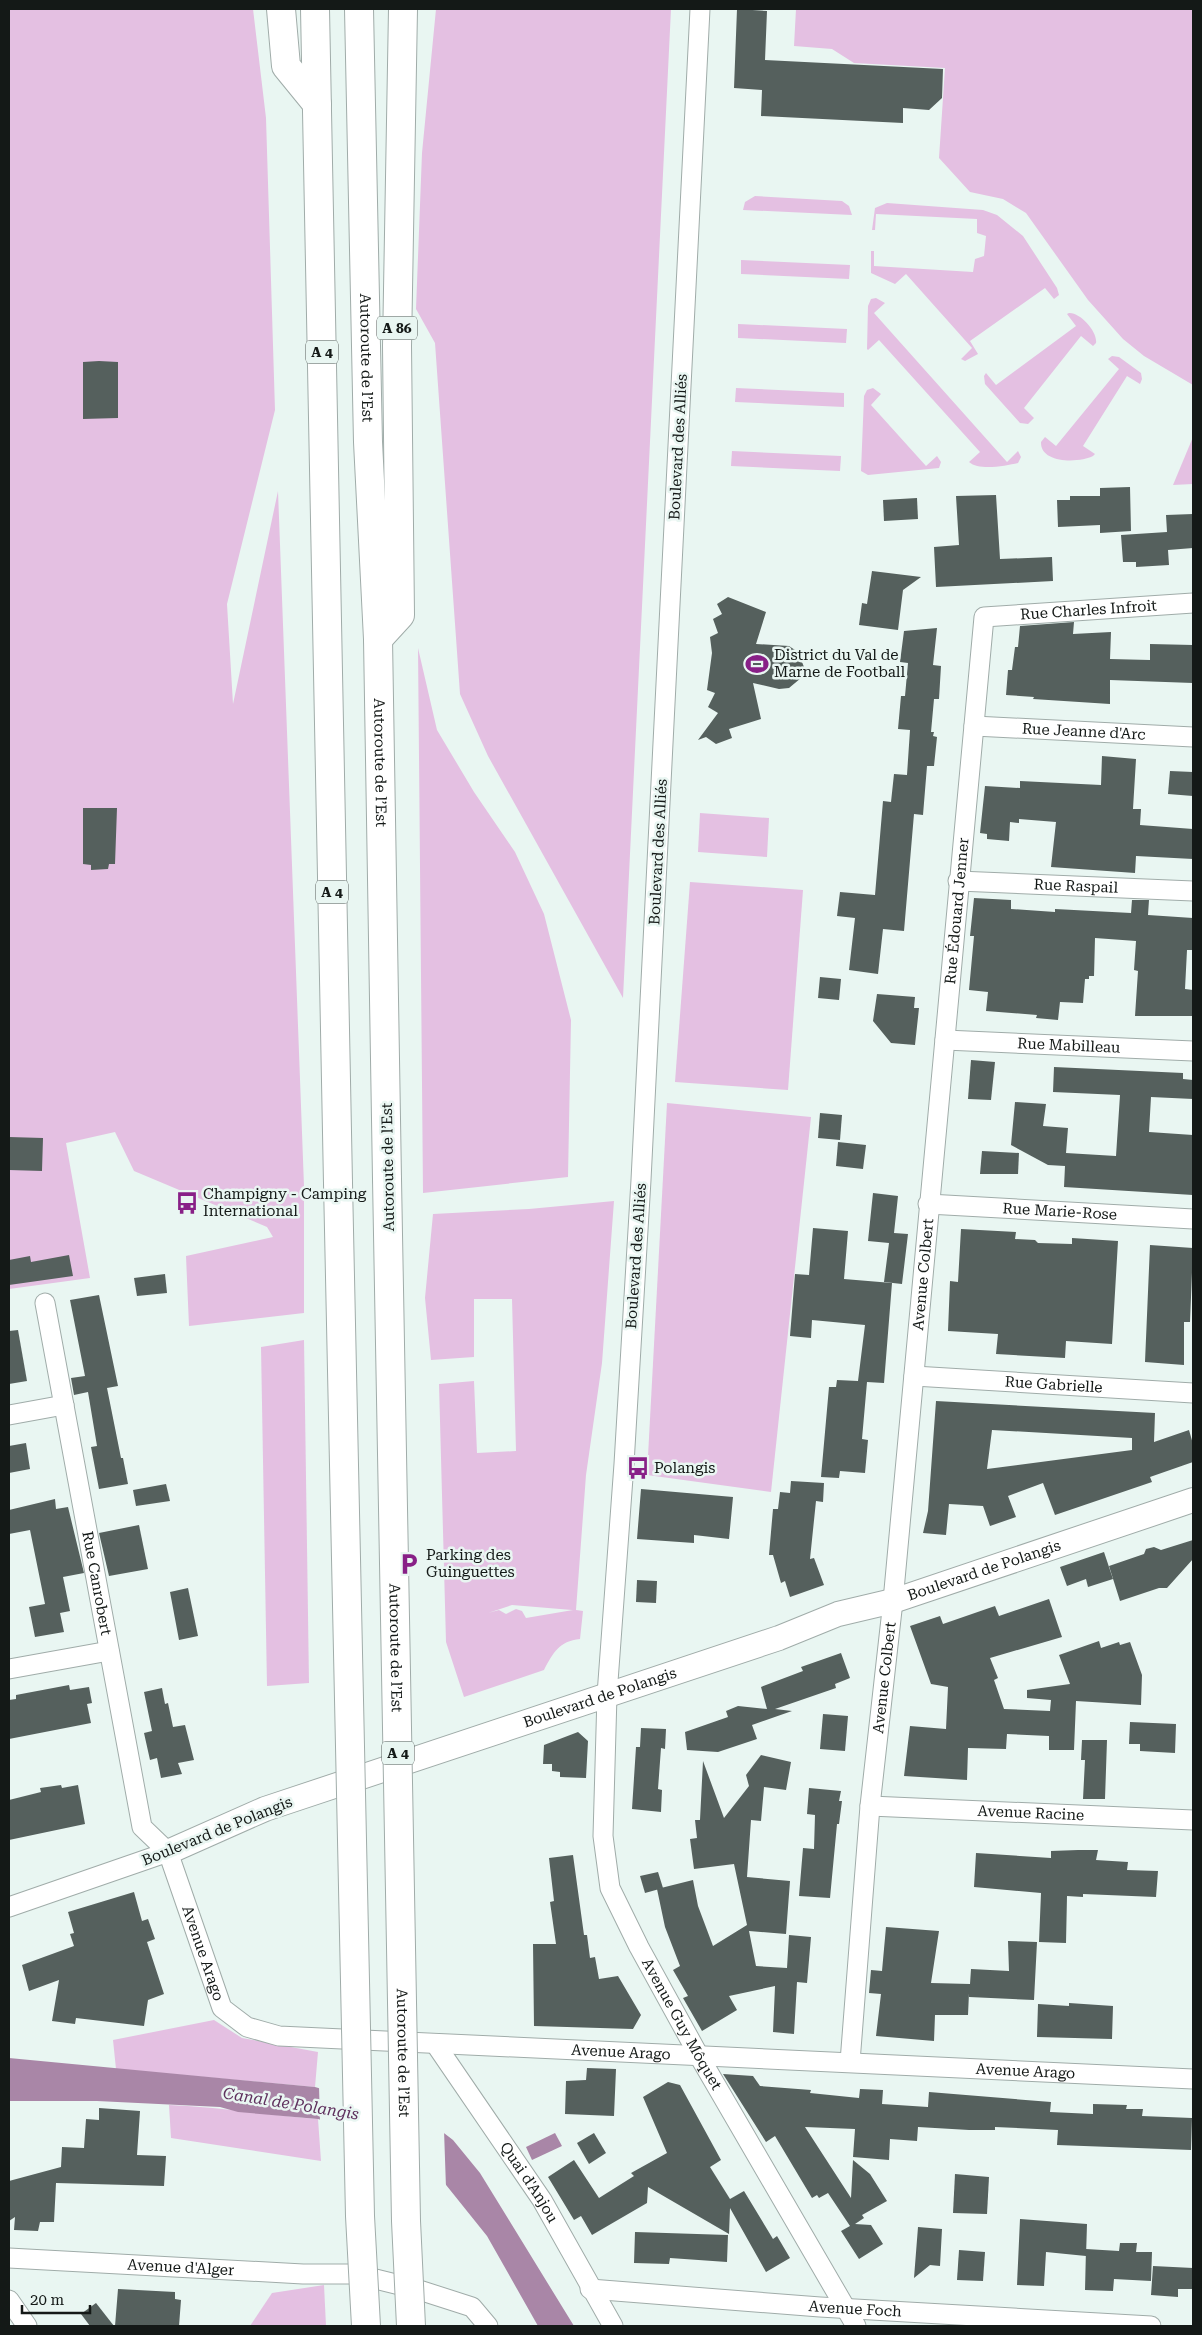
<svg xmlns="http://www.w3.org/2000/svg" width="1202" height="2335" font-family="'Roboto Serif',serif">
<rect width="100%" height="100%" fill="#e9f6f2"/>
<g fill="#e4c0e2" fill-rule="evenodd">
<polygon points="9,9 253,9 266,118 275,410 227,604 233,704 278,491 304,1186 304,1313 189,1326 186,1256 273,1237 267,1227 134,1171 115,1132 66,1143 90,1278 9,1289"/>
<polygon points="436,9 671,9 623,998 488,756 460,694 435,343 416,309 422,153"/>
<polygon points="796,9 1193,9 1193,385 1144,356 1123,339 1088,300 1026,213 1003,199 970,192 939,158 945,68 854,63 832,49 794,46"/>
<polygon points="755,196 842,201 849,206 852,215 743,210 745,202"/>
<polygon points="887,203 983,210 997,215 1023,236 1057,288 1059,295 1054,299 1045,288 970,341 978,354 965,361 961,359 972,348 906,274 895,284 871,273 871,251 874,251 874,266 973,272 975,259 984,256 986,236 977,233 977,219 876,214 875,230 872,230 875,208"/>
<polygon points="741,260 850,265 849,279 741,274"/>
<path d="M876,298L885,303L874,313L1007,462L1018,451L1021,457L1018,463C1005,466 979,471 969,462L980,452L879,340L868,350L867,349L868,306L871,299Z"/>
<path d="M1069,313C1080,312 1098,332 1096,343L1093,346L1081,336L1024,408L1034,418L1028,424L1020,423L985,384L984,376L986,373L996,385L1076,326L1067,314Z"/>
<polygon points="738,324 847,329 846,343 738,338"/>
<path d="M1112,356L1119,357L1141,373L1142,379L1140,384L1127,376L1083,446L1095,454L1093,456C1080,463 1040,464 1041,442L1045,437L1056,446L1119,369L1108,359Z"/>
<polygon points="736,388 844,393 844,407 735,402"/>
<polygon points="873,388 881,394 871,405 926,466 937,456 941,462 939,468 868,475 861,471 864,396 867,390"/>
<polygon points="1193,437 1193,484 1173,485"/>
<polygon points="732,451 841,456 840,471 731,466"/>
<polygon points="418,648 437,730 474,792 515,852 544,914 571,1020 568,1177 423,1193"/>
<polygon points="700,813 769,818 767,857 698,852"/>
<polygon points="690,882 803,890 788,1090 675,1082"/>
<polygon points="667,1103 811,1117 771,1492 647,1475"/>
<path d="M614,1201L602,1363L586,1475L576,1610L583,1611L580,1639C559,1641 553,1653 544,1670L464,1697L446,1642L439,1384L474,1381L477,1453L516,1451L512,1299H474V1357L431,1360L425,1298L433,1214L529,1209ZM512,1605L572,1610H573L526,1618L522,1611L516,1609L506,1614L499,1610L488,1613Z"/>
<polygon points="304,1340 309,1683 267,1686 261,1347"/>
<polygon points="214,2020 242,2038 318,2052 315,2087 116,2069 113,2040"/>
<path d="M169,2105C219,2107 268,2115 318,2119L321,2161L171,2138Z"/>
<polygon points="324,2285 326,2326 250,2326 272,2293"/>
</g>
<g fill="#a986a7">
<polygon points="9,2058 315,2087 427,2120 453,2140 480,2173 574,2326 538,2326 487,2236 422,2155 389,2141 318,2119 238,2112 220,2107 97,2101 9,2101"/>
<polygon points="555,2133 562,2146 532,2160 526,2147"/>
</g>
<polygon fill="#e9f6f2" points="319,2086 428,2118 444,2130 446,2188 421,2157 320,2122"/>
<g fill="#55605d" fill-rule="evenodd">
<polygon points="737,9 767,11 765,60 943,69 942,98 929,110 903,108 903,123 761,116 762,90 734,88"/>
<polygon points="99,361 118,362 118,418 83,419 83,362"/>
<polygon points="1130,487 1131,531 1100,533 1100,525 1058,527 1057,500 1070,500 1070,496 1100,496 1100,488"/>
<polygon points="996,495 1000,559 1052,557 1053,581 936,587 934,547 959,545 956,496"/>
<polygon points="917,498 918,519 884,521 883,500"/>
<polygon points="1193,514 1193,548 1168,550 1169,565 1136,567 1136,562 1123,562 1121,535 1167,532 1166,515"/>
<polygon points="872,571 921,577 903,590 898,630 859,625 862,603 867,604"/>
<polygon points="728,597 766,612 756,644 789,646 798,652 804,667 801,678 789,688 779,689 753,683 761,719 729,729 732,738 716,744 706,737 698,740 718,713 708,707 715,693 707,690 712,653 710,637 718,633 713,619 722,614 717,604"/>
<polygon points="1074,622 1073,634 1111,632 1110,659 1150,660 1150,644 1193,645 1193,683 1110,680 1110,704 1033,699 1034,697 1006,695 1008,670 1012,670 1015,647 1018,647 1020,626"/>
<polygon points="937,628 933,665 941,666 939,699 934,699 931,732 934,732 933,736 937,737 934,766 927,766 923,815 914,814 904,931 883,929 878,974 849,970 855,918 837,916 840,892 875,895 883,801 891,802 894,774 907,775 910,730 898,729 901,696 905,696 908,663 900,662 904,631"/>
<polygon points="1102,756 1136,759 1133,809 1141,809 1140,825 1193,829 1193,859 1136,856 1135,873 1051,867 1056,822 1019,819 1019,823 1010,822 1009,841 987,839 987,834 980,833 985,786 1020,788 1020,781 1101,785"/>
<polygon points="1170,771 1193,772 1193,796 1168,794"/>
<polygon points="83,808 117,808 115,864 109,864 108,869 91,870 91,865 83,864"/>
<polygon points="974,898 1011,900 1011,909 1055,912 1055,909 1131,913 1132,900 1149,900 1148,915 1193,918 1193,950 1187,950 1185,989 1193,990 1193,1016 1135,1016 1138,971 1134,970 1136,941 1095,938 1094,976 1089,976 1089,979 1085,979 1083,1003 1060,1002 1058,1020 1036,1018 1037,1015 986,1011 988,992 969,990 974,936 970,936"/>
<polygon points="820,977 841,979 839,1000 818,998"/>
<polygon points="877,994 915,997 914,1008 919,1008 915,1045 891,1043 873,1021"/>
<polygon points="971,1060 995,1062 991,1100 968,1099"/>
<polygon points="1054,1067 1183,1073 1183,1079 1193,1080 1193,1099 1151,1097 1149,1132 1193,1135 1193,1195 1064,1187 1065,1166 1048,1165 1011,1145 1015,1102 1046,1104 1043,1126 1068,1128 1066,1153 1116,1156 1120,1095 1053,1092"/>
<polygon points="820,1113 842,1115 840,1140 818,1138"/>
<polygon points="9,1137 43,1138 42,1171 9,1170"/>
<polygon points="838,1142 866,1145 863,1169 836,1166"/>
<polygon points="982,1151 1019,1153 1018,1174 980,1174"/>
<polygon points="873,1193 898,1196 894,1233 908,1234 902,1284 884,1282 889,1243 868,1241"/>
<polygon points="813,1228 848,1231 844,1279 892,1283 884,1383 867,1382 862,1439 868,1440 865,1473 840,1471 839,1478 821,1477 829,1387 836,1387 837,1380 858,1381 865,1325 812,1320 811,1338 790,1336 795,1274 809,1275"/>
<polygon points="961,1229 1016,1232 1015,1239 1035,1240 1038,1243 1072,1244 1072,1238 1118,1241 1112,1344 1066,1341 1065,1358 996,1354 998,1334 948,1331 950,1281 958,1282"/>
<polygon points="1150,1245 1193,1248 1190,1322 1184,1322 1184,1365 1145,1362"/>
<polygon points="69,1255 73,1276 9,1285 9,1260 30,1256 31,1262"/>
<polygon points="165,1274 167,1293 137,1296 134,1278"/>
<polygon points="99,1295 118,1386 107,1388 121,1458 123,1458 128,1484 99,1489 91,1447 97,1446 88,1392 74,1395 71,1378 85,1376 70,1300"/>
<polygon points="18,1330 27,1381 9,1384 9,1331"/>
<path d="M936,1401L1155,1413L1154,1442L1189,1430L1193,1444V1462L1150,1477L1152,1482L1055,1515L1043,1483L1008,1496L1016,1517L990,1526L983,1506L949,1504L946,1535L923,1533L928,1511ZM992,1430L1132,1438V1450L987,1469Z"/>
<polygon points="26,1443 30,1469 9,1473 9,1446"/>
<polygon points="791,1481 824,1483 823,1502 816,1501 810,1559 814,1558 824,1585 790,1597 785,1581 781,1583 773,1555 769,1555 773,1509 778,1509 780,1492 790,1493"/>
<polygon points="166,1484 170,1501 136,1506 133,1490"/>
<polygon points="641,1489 733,1497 729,1539 694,1535 694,1543 637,1539"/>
<polygon points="55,1499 56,1509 68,1507 84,1573 63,1577 70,1611 60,1613 64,1632 35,1637 29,1607 45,1604 30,1530 9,1534 9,1510"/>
<polygon points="139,1525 148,1569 109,1576 99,1533"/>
<polygon points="1193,1540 1193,1559 1167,1588 1159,1588 1120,1601 1109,1566 1144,1554 1146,1549 1154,1547 1161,1550"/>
<polygon points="1104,1552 1113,1579 1088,1587 1086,1579 1067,1586 1060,1567"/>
<polygon points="637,1580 657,1581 656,1603 636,1602"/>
<polygon points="188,1588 198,1636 179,1640 170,1592"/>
<polygon points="1049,1599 1062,1637 990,1658 998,1678 994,1680 1004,1709 1050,1711 1051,1700 1027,1698 1027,1690 1070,1684 1059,1655 1099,1641 1101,1648 1119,1642 1120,1645 1130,1642 1142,1675 1141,1705 1076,1701 1074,1750 1049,1750 1049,1736 1007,1734 1006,1749 968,1748 967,1780 904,1776 910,1726 946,1729 948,1687 931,1684 910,1626 940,1616 943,1624 995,1606 999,1616"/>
<polygon points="841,1653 850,1678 835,1684 836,1688 775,1709 792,1711 752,1725 757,1739 718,1752 687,1750 685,1732 728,1717 726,1711 738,1706 767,1709 761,1687 803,1671 801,1667"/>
<polygon points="69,1685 70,1690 89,1687 92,1703 87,1704 91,1723 9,1739 9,1700 16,1699 16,1695"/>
<polygon points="162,1688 165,1704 168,1703 173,1727 185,1725 194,1760 178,1763 182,1774 161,1778 157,1758 150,1760 144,1733 152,1731 144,1692"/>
<polygon points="823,1714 848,1716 845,1751 820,1749"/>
<polygon points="1130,1722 1176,1724 1175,1753 1140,1751 1140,1744 1129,1744"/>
<polygon points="641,1728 666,1729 665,1749 661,1748 658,1789 662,1790 661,1812 632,1809 636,1747 640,1747"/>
<polygon points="578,1732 588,1741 586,1778 560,1777 560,1772 552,1771 552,1764 543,1764 544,1745"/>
<polygon points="1082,1740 1107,1740 1105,1799 1083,1799 1085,1760 1081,1760"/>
<polygon points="761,1755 791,1762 786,1790 764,1787 761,1821 751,1820 747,1877 790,1881 786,1934 749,1931 756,1966 787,1968 789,1935 811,1937 807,1983 797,1982 794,2034 773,2032 775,1986 729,1996 737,2010 702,2031 683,1998 688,1996 673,1970 680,1966 665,1927 657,1889 693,1880 698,1906 713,1946 747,1925 734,1864 694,1869 690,1839 697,1838 695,1820 700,1820 703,1761 724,1818 749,1786 746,1775"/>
<polygon points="61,1785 62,1788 78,1785 85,1824 9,1840 9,1800 41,1792 40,1788"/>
<polygon points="809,1788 841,1791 839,1801 842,1801 839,1824 837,1824 830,1898 799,1896 803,1848 814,1849 815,1815 807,1814"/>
<polygon points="1078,1850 1098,1850 1096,1860 1128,1862 1127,1870 1158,1871 1156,1897 1083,1894 1083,1897 1067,1896 1066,1943 1039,1942 1041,1893 974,1887 976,1853 1051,1858 1051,1851"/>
<polygon points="573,1855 584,1935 587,1935 590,1958 595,1957 599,1979 618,1976 641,2015 633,2029 534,2026 533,1944 556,1944 550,1902 554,1901 549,1858"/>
<polygon points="658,1872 663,1888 645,1893 640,1876"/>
<polygon points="134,1892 142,1921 148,1919 155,1939 147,1942 164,1994 148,2000 144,2026 76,2018 75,2024 52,2021 59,1980 29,1991 22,1965 74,1946 70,1934 74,1933 68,1912"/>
<polygon points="886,1927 939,1931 931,1983 970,1984 971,1969 1009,1971 1008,1941 1037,1942 1034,2000 969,1997 969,1993 968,2015 935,2015 934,2041 876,2036 881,1994 869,1993 871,1970 882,1971"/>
<polygon points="1069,2003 1113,2006 1112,2039 1037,2037 1038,2004 1069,2006"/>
<polygon points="587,2068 616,2069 614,2116 565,2114 566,2081 586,2080"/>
<polygon points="723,2074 753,2076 760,2086 811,2090 810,2093 859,2098 860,2089 883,2090 882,2104 928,2107 929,2092 1051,2102 1050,2112 1093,2114 1093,2104 1127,2105 1126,2109 1143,2109 1142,2116 1192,2118 1191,2150 1057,2145 1058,2130 995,2127 995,2130 969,2130 918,2127 917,2141 890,2139 889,2160 853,2157 855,2129 805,2127 851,2198 853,2160 870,2174 887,2201 862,2215 864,2218 855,2224 871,2225 883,2244 859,2259 841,2231 850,2226 828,2193 819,2198 817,2195 812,2198 775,2136 766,2142"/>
<polygon points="668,2082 680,2085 721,2160 710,2167 730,2199 744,2191 773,2239 777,2236 790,2258 766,2272 730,2208 729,2234 648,2187 647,2203 592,2235 581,2216 574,2220 548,2177 574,2160 599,2198 634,2176 631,2173 667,2153 643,2097"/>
<polygon points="99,2108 140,2111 137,2155 166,2156 164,2186 56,2183 54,2222 40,2222 38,2231 14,2230 15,2217 9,2221 9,2181 61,2167 62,2147 84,2148 86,2119 99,2120"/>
<polygon points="594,2133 606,2153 589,2164 577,2143"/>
<polygon points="955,2174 989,2177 987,2214 953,2213"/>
<polygon points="1020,2219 1087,2224 1086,2256 1046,2252 1044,2286 1017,2285"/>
<polygon points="918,2227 942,2229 940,2266 930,2265 914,2278"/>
<polygon points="635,2232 728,2235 727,2262 670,2258 669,2264 634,2263"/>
<polygon points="1120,2243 1137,2243 1136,2252 1152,2252 1151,2281 1114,2279 1113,2291 1085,2290 1086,2249 1119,2251"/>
<polygon points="959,2250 985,2252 983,2281 957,2280"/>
<polygon points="1153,2266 1193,2268 1193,2289 1178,2289 1178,2297 1151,2295"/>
<polygon points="118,2289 175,2292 175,2299 181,2300 179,2326 115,2326"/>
<polygon points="96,2303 114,2326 90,2326 81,2314"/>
</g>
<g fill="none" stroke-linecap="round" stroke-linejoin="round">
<defs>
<g id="minor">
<path id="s1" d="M700,9L641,1180L624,1464L607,1695L603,1836L610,1888L639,1947L699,2056L856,2326"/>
<path id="s2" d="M974,726L1193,737"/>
<path id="s3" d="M958,881L1193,891"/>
<path id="s4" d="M945,1040L1193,1051"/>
<path id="s5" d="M928,1204L1193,1219"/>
<path id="s6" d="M45,1303L142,1827L168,1852L222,2008L247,2027L279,2036L1193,2079"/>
<path id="s7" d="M914,1376L1193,1393"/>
<polyline points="9,1415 64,1405"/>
<polyline points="9,1669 109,1651"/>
<path id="s8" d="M870,1806L1193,1820"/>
<polyline points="9,1907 168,1852"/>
<path id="s9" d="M436,2045L542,2200L613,2326"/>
<path id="s10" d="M850,2062L870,1806L893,1601L984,617L1193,603"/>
<path id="s11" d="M9,2258L303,2274H355L416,2289L472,2307L488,2326"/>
<path id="s12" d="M590,2289L820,2307L1151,2326"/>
<polyline points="9,2300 27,2326"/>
</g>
<g id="tertiary">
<path id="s13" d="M168,1852L265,1809L779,1638L838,1614L893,1601L1193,1500"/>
</g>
<g id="motorway">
<polyline points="281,9 286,66 317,104"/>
<polyline points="315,9 338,1183"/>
<path id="s14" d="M359,9L368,442L378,639L387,1179"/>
<polyline points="378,639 400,615 397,346 403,9"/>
</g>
</defs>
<use href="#minor" stroke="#a0aca9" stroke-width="21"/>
<use href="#tertiary" stroke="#a0aca9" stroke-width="26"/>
<use href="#motorway" stroke="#a0aca9" stroke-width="30"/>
<use href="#minor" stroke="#fff" stroke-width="19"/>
<use href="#tertiary" stroke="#fff" stroke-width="24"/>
<use href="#motorway" stroke="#fff" stroke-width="28"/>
<defs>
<g id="motorway-bridge">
<path id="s15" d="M387,1179L406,2221L411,2326"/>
<polyline points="338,1183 360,2216 366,2326"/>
</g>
</defs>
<use href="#motorway-bridge" stroke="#a0aca9" stroke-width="30" stroke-linecap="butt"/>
<use href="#motorway-bridge" stroke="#fff" stroke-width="28"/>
</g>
<defs>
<symbol id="stadium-bare" viewBox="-9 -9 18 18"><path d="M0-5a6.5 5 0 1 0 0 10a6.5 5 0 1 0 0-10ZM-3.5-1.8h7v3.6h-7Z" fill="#882087" stroke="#e9f6f2" stroke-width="2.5" paint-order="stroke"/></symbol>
<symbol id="bus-bare" viewBox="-9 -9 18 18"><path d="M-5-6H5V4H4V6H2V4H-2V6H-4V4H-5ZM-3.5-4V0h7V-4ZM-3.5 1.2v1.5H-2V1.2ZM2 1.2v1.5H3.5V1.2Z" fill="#882087" stroke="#e9f6f2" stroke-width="2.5" paint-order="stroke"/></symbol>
<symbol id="parking-bare" viewBox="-9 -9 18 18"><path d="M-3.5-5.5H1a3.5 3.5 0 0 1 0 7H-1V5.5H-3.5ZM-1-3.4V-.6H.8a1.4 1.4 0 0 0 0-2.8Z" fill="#882087" stroke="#e9f6f2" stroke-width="2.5" paint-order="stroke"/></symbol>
</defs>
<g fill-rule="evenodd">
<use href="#stadium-bare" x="741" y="648" width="32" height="32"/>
<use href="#bus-bare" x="171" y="1187" width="32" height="32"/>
<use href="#bus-bare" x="622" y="1452" width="32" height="32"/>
<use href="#parking-bare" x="393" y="1548" width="32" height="32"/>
</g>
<g text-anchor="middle" stroke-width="5" stroke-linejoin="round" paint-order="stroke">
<g fill="#e9f6f2" stroke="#545b59" stroke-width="1">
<rect x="377" y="316.5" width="40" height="23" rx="4"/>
<rect x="306" y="340.5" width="32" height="23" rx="4"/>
<rect x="316" y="880.5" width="32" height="23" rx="4"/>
<rect x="382" y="1741.5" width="32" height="23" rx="4"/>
</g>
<g font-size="14" font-weight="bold" fill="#141917">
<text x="397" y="333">A 86</text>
<text x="322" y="357">A 4</text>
<text x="332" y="897">A 4</text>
<text x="398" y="1758">A 4</text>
</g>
<g font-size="15" fill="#141917" stroke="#e9f6f2">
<text dy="5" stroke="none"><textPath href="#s14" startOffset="349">Autoroute de l’Est</textPath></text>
<text transform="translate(678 447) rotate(-87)" y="5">Boulevard des Alliés</text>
<text dy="5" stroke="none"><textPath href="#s10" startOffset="1556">Rue Charles Infroit</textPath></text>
<text dy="5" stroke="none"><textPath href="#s2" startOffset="110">Rue Jeanne d'Arc</textPath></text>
<text dy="5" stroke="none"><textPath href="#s14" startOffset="754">Autoroute de l’Est</textPath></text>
<text transform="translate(658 852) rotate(-87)" y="5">Boulevard des Alliés</text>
<text dy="5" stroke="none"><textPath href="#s3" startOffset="118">Rue Raspail</textPath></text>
<text dy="5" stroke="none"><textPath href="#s10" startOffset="1156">Rue Édouard Jenner</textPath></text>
<text dy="5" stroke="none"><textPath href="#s4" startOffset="124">Rue Mabilleau</textPath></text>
<text transform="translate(388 1167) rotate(-91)" y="5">Autoroute de l’Est</text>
<text dy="5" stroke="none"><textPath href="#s5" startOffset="132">Rue Marie-Rose</textPath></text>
<text transform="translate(636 1256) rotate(-86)" y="5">Boulevard des Alliés</text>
<text dy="5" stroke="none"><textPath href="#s10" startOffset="791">Avenue Colbert</textPath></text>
<text dy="5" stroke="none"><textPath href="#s7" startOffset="140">Rue Gabrielle</textPath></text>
<text dy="5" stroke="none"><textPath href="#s13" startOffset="864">Boulevard de Polangis</textPath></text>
<text dy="5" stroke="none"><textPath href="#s6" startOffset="285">Rue Canrobert</textPath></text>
<text dy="5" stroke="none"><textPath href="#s15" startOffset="469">Autoroute de l’Est</textPath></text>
<text dy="5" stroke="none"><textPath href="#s10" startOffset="386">Avenue Colbert</textPath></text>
<text dy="5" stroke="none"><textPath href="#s13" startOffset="459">Boulevard de Polangis</textPath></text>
<text dy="5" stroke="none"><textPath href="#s8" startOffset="161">Avenue Racine</textPath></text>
<text transform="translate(217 1831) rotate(-22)" y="5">Boulevard de Polangis</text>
<text dy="5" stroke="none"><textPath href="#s6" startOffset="676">Avenue Arago</textPath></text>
<text dy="5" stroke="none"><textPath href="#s1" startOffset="2036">Avenue Guy Môquet</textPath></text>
<text dy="5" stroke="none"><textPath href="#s15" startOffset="874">Autoroute de l’Est</textPath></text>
<text dy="5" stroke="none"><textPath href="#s6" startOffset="1141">Avenue Arago</textPath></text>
<text dy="5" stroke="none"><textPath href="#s6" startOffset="1546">Avenue Arago</textPath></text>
<text dy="5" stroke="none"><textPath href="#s9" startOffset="166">Quai d'Anjou</textPath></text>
<text dy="5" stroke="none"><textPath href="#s11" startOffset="172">Avenue d'Alger</textPath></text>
<text dy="5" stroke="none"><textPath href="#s12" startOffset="266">Avenue Foch</textPath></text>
</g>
<g font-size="15" fill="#141917" stroke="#e9f6f2" text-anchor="start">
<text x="774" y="660">District du Val de<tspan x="774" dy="17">Marne de Football</tspan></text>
<text x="203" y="1199">Champigny - Camping<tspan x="203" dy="17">International</tspan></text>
<text x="654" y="1473">Polangis</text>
<text x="426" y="1560">Parking des<tspan x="426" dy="17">Guinguettes</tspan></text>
</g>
<g font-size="16" font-style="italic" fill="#5f315e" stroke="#e9f6f2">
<text transform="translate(291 2103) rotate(9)" y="6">Canal de Polangis</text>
</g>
</g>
<rect width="1202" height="2335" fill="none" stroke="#141917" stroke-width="20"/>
<path d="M22 2305v8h68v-8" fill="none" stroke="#141917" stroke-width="2.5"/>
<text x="30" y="2305" font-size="15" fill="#141917" stroke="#e9f6f2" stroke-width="4" paint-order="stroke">20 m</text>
</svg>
